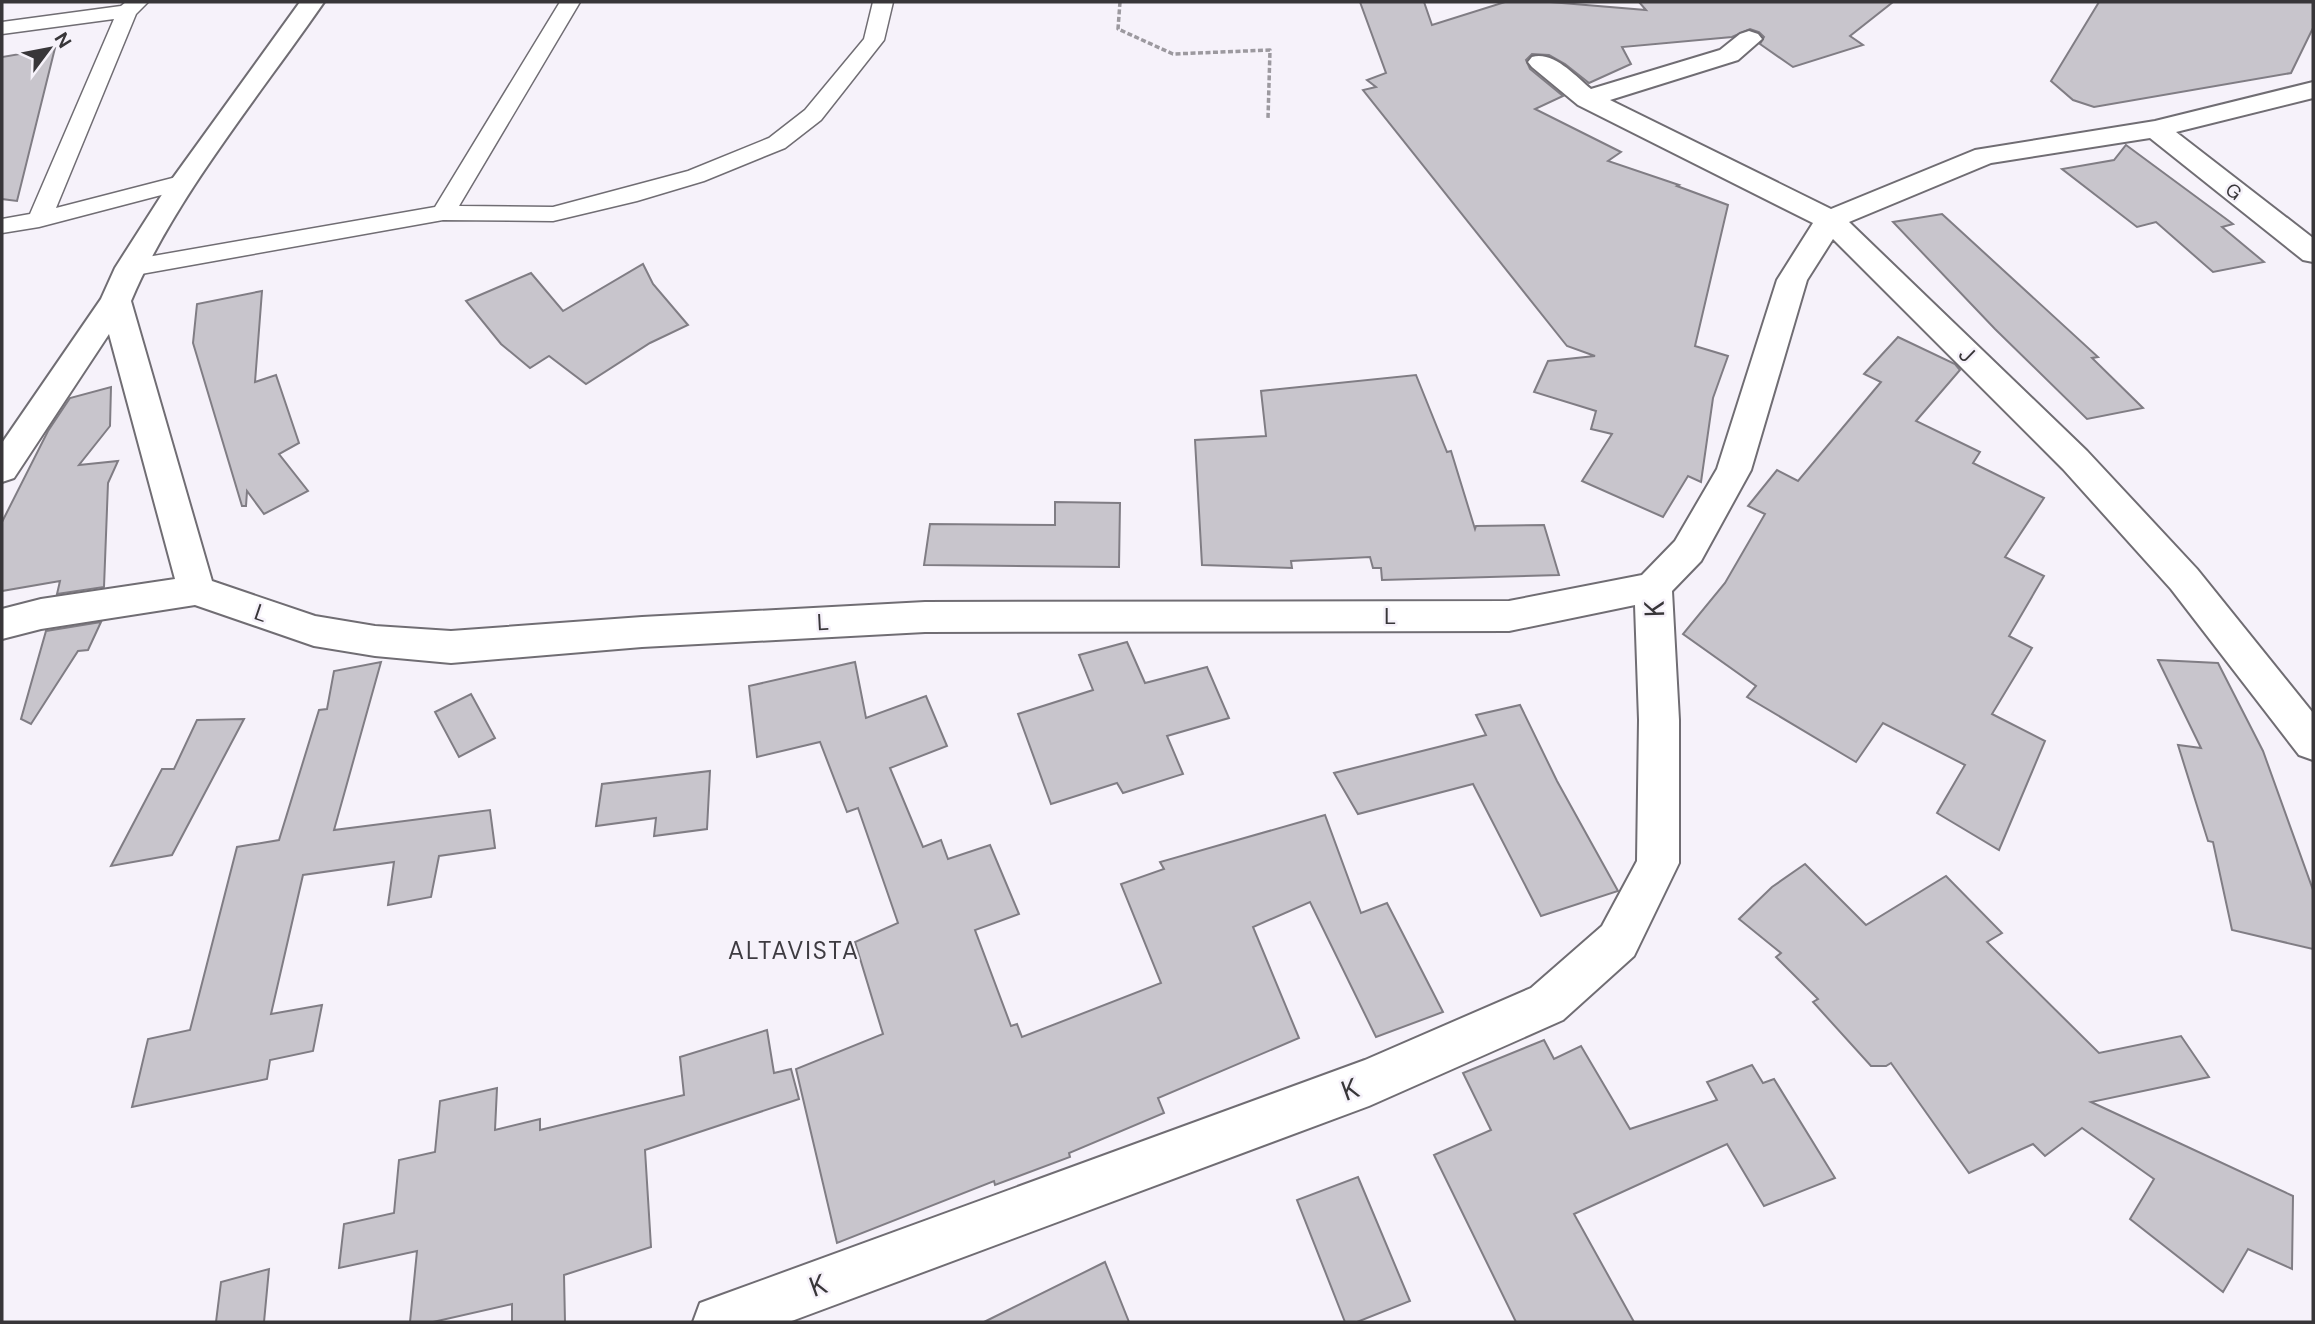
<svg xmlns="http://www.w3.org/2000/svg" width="2315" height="1324" font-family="'DM Sans',sans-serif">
<rect width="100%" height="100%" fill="#f6f2fa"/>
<g fill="#c8c5cc" stroke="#807d84" stroke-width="2">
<polygon points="1360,2 1424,2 1432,25 1505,2 1550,2 1646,10 1639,2 1893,2 1850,36 1863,45 1793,67 1760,44 1764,37 1759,32 1750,29 1732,37 1622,47 1631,64 1589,83 1565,64 1549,55 1532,54 1526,60 1530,69 1563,96 1535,109 1621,152 1608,161 1679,185 1677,186 1728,205 1695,346 1728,356 1713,398 1701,482 1688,476 1663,517 1582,481 1612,434 1591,429 1596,411 1534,392 1548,361 1595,356 1567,346 1363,90 1376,87 1367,80 1386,73"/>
<polygon points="2099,2 2313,2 2313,28 2291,73 2094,107 2073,100 2051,81"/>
<polygon points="55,48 17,201 2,199 2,57"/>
<polygon points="2126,145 2233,224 2222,227 2264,262 2213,272 2156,222 2137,227 2062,169 2114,160"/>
<polygon points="1942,214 2098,357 2092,358 2143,408 2087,419 1995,329 1893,222"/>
<polygon points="643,264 653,284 688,325 650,343 586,384 549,356 530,368 501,344 466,301 531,273 563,311"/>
<polygon points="262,291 255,382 276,375 299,443 279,454 308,491 264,514 247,491 246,506 242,506 193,343 197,304"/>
<polygon points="1898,337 1955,364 1960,370 1916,421 1980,452 1973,463 2044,498 2005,557 2044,576 2009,636 2032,648 1992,714 2045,741 1999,850 1937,813 1965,765 1883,723 1856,762 1747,697 1756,686 1683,634 1725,583 1765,514 1748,506 1777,470 1798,481 1881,382 1864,374"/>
<polygon points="1416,375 1447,452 1451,451 1475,529 1476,526 1544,525 1559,575 1382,580 1381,568 1373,568 1370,557 1291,561 1292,568 1202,565 1195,440 1266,436 1261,391"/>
<polygon points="111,387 110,426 79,465 118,461 108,483 104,587 57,594 60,581 2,591 2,522 48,431 70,398"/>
<polygon points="1055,502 1120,503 1119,567 924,565 930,524 1055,525"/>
<polygon points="101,622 88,650 78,651 31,724 21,719 46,631"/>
<polygon points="1127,642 1145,683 1207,667 1229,718 1167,736 1183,774 1123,793 1117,783 1051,804 1018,714 1093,690 1079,655"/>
<polygon points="2158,660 2218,663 2263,751 2313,890 2313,949 2232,930 2213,842 2208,841 2178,745 2201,748"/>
<polygon points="381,662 334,830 490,810 495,848 439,856 431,897 388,905 394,862 303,875 271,1014 322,1005 313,1051 270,1060 267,1079 132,1107 148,1039 190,1030 237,847 279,840 319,710 327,709 334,671"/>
<polygon points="855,662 866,718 926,696 947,746 890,768 923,847 941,840 948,859 990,845 1019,914 975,930 1011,1026 1017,1024 1022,1037 1161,983 1121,884 1164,869 1160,862 1325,815 1361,913 1387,903 1443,1012 1376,1037 1310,902 1253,927 1299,1038 1158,1098 1164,1113 1069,1153 1070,1157 995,1185 994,1181 837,1243 796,1069 883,1034 855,942 898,923 858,808 847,812 820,742 757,757 749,686"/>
<polygon points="471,694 495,738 459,757 435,712"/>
<polygon points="1520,705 1557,781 1618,891 1541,916 1473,784 1358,814 1334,773 1486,735 1476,715"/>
<polygon points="244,719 172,855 111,866 162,769 174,769 197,720"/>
<polygon points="710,771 707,829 654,836 656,818 596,826 602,784"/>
<polygon points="1805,864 1866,925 1946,876 2002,933 1987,942 2099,1053 2181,1036 2209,1077 2091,1102 2293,1196 2292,1269 2248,1249 2223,1292 2130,1219 2154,1179 2082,1128 2045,1156 2033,1144 1969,1173 1891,1063 1886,1066 1871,1066 1813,1002 1818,999 1776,957 1781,953 1739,919 1772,887"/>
<polygon points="767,1030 774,1073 791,1069 799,1099 645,1150 651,1247 564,1275 565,1322 512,1322 512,1304 433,1322 410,1322 417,1251 339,1268 344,1224 394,1213 399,1160 435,1152 440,1101 497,1088 495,1130 540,1119 540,1130 684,1095 680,1057"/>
<polygon points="1544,1040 1554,1059 1581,1046 1630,1129 1717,1100 1707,1082 1752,1065 1763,1083 1774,1079 1835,1178 1764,1206 1727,1144 1574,1214 1634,1322 1516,1322 1434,1155 1491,1130 1463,1073"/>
<polygon points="1358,1177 1410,1301 1357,1322 1345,1322 1297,1200"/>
<polygon points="1105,1262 1129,1322 984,1322"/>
<polygon points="269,1269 264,1322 216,1322 221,1282"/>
</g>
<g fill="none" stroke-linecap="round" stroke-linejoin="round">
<defs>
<g id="lane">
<polygon points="126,2 148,2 136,14 56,208 184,175 192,177 196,182 192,187 39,227 2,233 2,219 30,214 114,19 2,34 2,22 121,6"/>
<polygon points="560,2 580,2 459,206 553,207 688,171 769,138 805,110 864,39 873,2 893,2 884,40 821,120 785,148 704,181 637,201 553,221 443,220 130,276 121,274 118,268 121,262 130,260 435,207"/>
</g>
<path id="street" d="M300,2H324C260,95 174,198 131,301L212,581L315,616L375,626L451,631L642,617L925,602L1509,601L1642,575L1675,541L1717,469L1777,280L1813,223L1578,105L1532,67L1528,62L1532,57C1554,51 1575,76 1591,89L1720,50L1740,34L1749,31L1758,34L1762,39L1738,60L1610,100L1831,209L1975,150L2155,121L2313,82V98L2176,132L2313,238V262L2303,260L2150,138L1991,163L1849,222L2087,451L2197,569L2313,713V760L2299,755L2171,589L2063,469L1833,239L1807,280L1751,470L1701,561L1672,591L1679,720V863L1634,956L1563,1020L1369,1106L789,1322H693L700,1303L719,1296L1365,1060L1531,988L1602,926L1637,861L1639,720L1635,605L1509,631L925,632L642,647L451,663L375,656L314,646L195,605L41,629L2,639V609L41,599L175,579L109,334L14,478L2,482V443L101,299L115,268L170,182Z"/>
</defs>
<use href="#lane" stroke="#706d73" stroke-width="3"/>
<use href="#street" stroke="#706d73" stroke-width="4"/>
<polyline stroke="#9c999f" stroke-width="3.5" stroke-dasharray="5 2.5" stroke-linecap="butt" points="1120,2 1118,29 1173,54 1270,50 1268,118"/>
<use href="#lane" fill="#fff" fill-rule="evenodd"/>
<use href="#street" fill="#fff" fill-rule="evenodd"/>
</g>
<g text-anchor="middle" stroke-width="5" stroke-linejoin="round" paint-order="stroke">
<g font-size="19" fill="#383639" stroke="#f6f2fa">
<text transform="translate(2234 191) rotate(38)" y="7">G</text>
</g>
<g font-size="23" fill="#383639" stroke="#f6f2fa">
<text transform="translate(1967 354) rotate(44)" y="8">J</text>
<text transform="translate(261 613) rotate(19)" y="8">L</text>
<text x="1390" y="624">L</text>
<text transform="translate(823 622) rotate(-3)" y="8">L</text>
</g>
<g font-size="24" letter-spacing="2" fill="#3e3b41" stroke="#f6f2fa">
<text x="794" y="959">ALTAVISTA</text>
</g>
<g font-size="28" fill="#383639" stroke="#f6f2fa">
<text transform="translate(1654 609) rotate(-92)" y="10">K</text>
<text transform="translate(1350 1089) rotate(-20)" y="10">K</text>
<text transform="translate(818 1285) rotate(-20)" y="10">K</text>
</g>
</g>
<rect width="2315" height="1324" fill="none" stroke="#383639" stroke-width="7"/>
<g transform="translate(49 49) rotate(58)" stroke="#f6f2fa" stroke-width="5" paint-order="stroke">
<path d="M0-5L12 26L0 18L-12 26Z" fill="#383639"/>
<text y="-10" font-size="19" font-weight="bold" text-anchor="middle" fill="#383639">N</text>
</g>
</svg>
